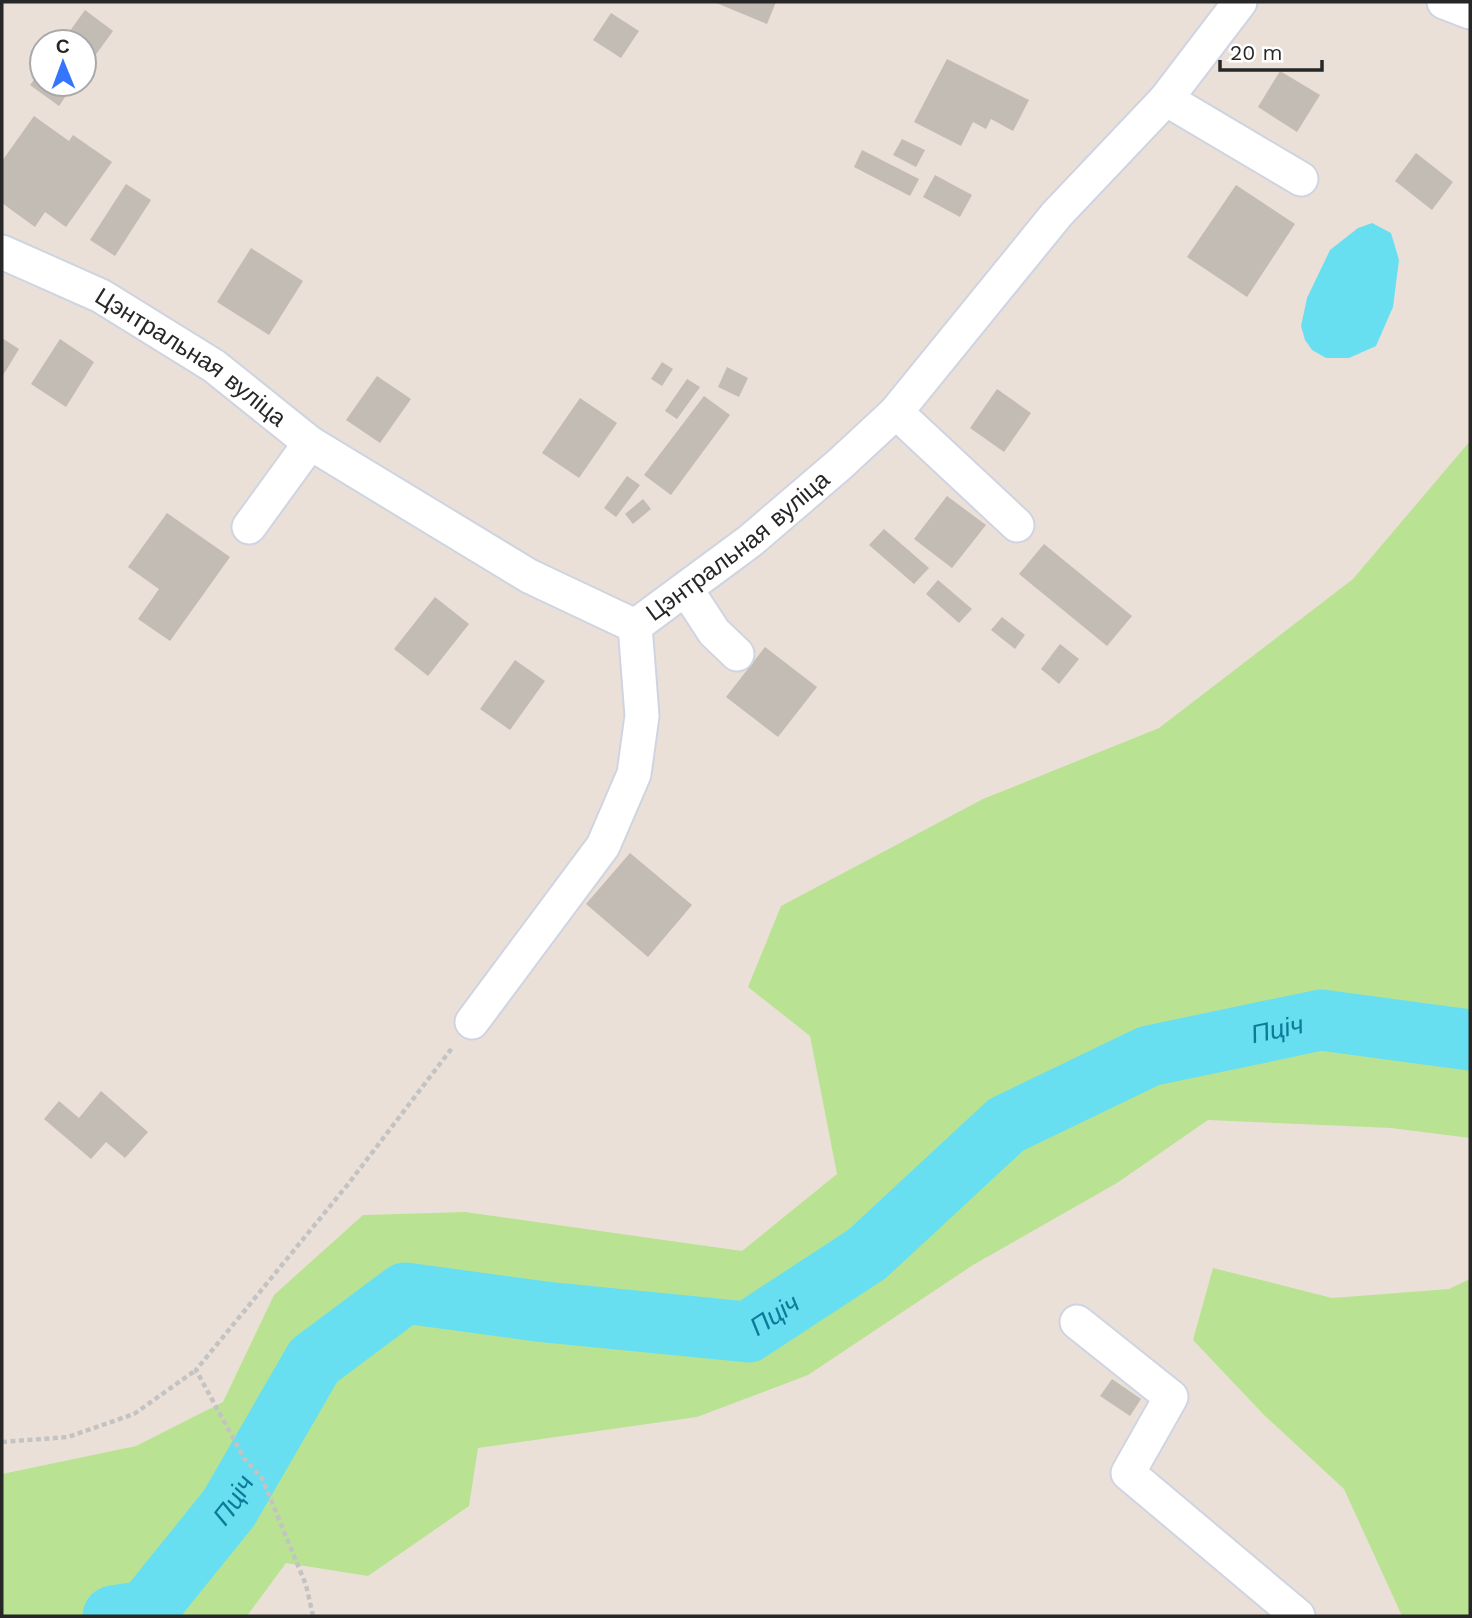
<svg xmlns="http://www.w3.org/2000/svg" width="1472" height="1618" font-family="'Work Sans',sans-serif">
<rect width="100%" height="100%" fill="#ebe0d8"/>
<g fill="#b9e393">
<polygon points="1470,441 1470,1138 1391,1128 1208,1120 1117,1183 973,1265 808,1375 697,1417 478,1448 469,1506 368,1576 286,1563 247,1616 2,1616 2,1474 136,1446 223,1402 274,1295 363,1215 465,1212 742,1251 837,1174 810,1036 748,987 781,906 983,799 1159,728 1353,579"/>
<polygon points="1213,1268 1332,1298 1449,1289 1470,1279 1470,1616 1402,1616 1344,1489 1264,1415 1193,1340"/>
</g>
<polygon fill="#68dff0" points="1372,223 1391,233 1399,260 1393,307 1376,346 1349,358 1326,358 1312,350 1305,340 1301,326 1307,298 1330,250 1358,228"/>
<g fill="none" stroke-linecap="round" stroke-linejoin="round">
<path stroke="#68dff0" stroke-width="61" id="s1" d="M113,1616L146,1611L229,1508L314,1361L405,1293L545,1312L748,1332L867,1254L1006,1125L1149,1056L1321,1020L1470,1040"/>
</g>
<g fill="#c2bcb4">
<polygon points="714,2 776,2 767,24"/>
<polygon points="85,10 113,31 84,71 84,42 62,42"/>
<polygon points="611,13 639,31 621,58 593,40"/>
<polygon points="947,59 1029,100 1013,131 991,119 986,129 973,122 961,146 914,122"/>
<polygon points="42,69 42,84 74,84 59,106 30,85"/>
<polygon points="1280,71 1320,95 1297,132 1258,107"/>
<polygon points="34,116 69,141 73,135 112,162 66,227 45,212 35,227 2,203 2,161"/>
<polygon points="902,139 925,150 916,167 893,155"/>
<polygon points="862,150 919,179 910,196 854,167"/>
<polygon points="1416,153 1453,182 1432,210 1395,181"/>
<polygon points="935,175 972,195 960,217 923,197"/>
<polygon points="126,184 151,200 115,256 90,240"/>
<polygon points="1236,185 1295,224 1247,297 1187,257"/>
<polygon points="251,248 303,281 269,335 217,302"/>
<polygon points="2,338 19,349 2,377"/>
<polygon points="60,339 94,362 66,407 31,384"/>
<polygon points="662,362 673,369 662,386 651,379"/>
<polygon points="727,367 748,378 739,397 718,387"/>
<polygon points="377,376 411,399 380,443 346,420"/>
<polygon points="687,379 700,387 677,419 665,411"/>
<polygon points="997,389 1031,413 1004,452 970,428"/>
<polygon points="704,396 730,415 671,495 644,475"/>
<polygon points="580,398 617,423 579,478 542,453"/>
<polygon points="627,476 640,485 616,517 604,508"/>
<polygon points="947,496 986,525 952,568 914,539"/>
<polygon points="643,499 651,509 633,524 625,514"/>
<polygon points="167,513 230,557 170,641 138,619 159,589 128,567"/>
<polygon points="884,529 929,568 914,584 869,545"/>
<polygon points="1044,544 1132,616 1107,646 1019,574"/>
<polygon points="938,580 972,609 959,623 926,594"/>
<polygon points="435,597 469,624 428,676 394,649"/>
<polygon points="1002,617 1025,635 1015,649 991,630"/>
<polygon points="1060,644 1079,659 1059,684 1041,669"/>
<polygon points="765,647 817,687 778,737 726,697"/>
<polygon points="515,660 545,681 510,730 480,709"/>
<polygon points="630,853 692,905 648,957 586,904"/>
<polygon points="101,1091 148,1132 125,1158 106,1142 91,1159 44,1119 59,1101 79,1118"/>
<polygon points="1112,1379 1141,1399 1130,1416 1100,1396"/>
</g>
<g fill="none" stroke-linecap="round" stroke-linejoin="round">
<defs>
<g id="minor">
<polyline points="1444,2 1470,12"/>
<polyline points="1166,99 1301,179"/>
<path id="s2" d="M2,252L101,296L214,366L310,443L529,576L635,626L750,541L840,464L896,412L1057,214L1166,99L1240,2"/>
<polyline points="896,412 1017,525"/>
<polyline points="249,527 310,443"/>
<polyline points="686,589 714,632 737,654"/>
<polyline points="472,1022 603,846 634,774 642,716 635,626"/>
<polyline points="1077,1322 1171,1397 1128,1473 1298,1616"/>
</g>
</defs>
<use href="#minor" stroke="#ced4e1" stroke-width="37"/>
<g stroke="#c3c3c3" stroke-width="4.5" stroke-dasharray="5 3.5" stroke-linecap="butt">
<polyline points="2,1442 68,1437 134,1414 196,1370"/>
<polyline points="313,1616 306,1585 262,1478 244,1458 196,1370 349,1183 452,1048"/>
</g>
<use href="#minor" stroke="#fff" stroke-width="33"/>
</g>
<g text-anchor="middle" stroke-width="7" stroke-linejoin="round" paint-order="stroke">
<g font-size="24" fill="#272727" stroke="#fff">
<text dy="8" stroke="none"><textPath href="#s2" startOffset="217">Цэнтральная вуліца</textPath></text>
<text dy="8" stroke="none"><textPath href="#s2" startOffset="868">Цэнтральная вуліца</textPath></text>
</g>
<g font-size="26" font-style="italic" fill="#0b7b98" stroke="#fff">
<text dy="9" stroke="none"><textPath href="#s1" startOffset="1416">Пціч</textPath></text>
<text dy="9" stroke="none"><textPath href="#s1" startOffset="826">Пціч</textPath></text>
<text dy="9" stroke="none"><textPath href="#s1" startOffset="175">Пціч</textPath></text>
</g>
</g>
<rect width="1472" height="1618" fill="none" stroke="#272727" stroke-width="7"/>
<g transform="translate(63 63) rotate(359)"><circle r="33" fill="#ffffff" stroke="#a9a9a9" stroke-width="2"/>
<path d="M0-5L12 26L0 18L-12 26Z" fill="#3475fc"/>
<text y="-10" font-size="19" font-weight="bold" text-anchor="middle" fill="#272727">С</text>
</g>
<path d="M1220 60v10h102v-10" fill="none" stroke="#272727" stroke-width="3.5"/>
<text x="1230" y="60" font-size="21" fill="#272727" stroke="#ffffff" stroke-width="5" paint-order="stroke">20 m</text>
</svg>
